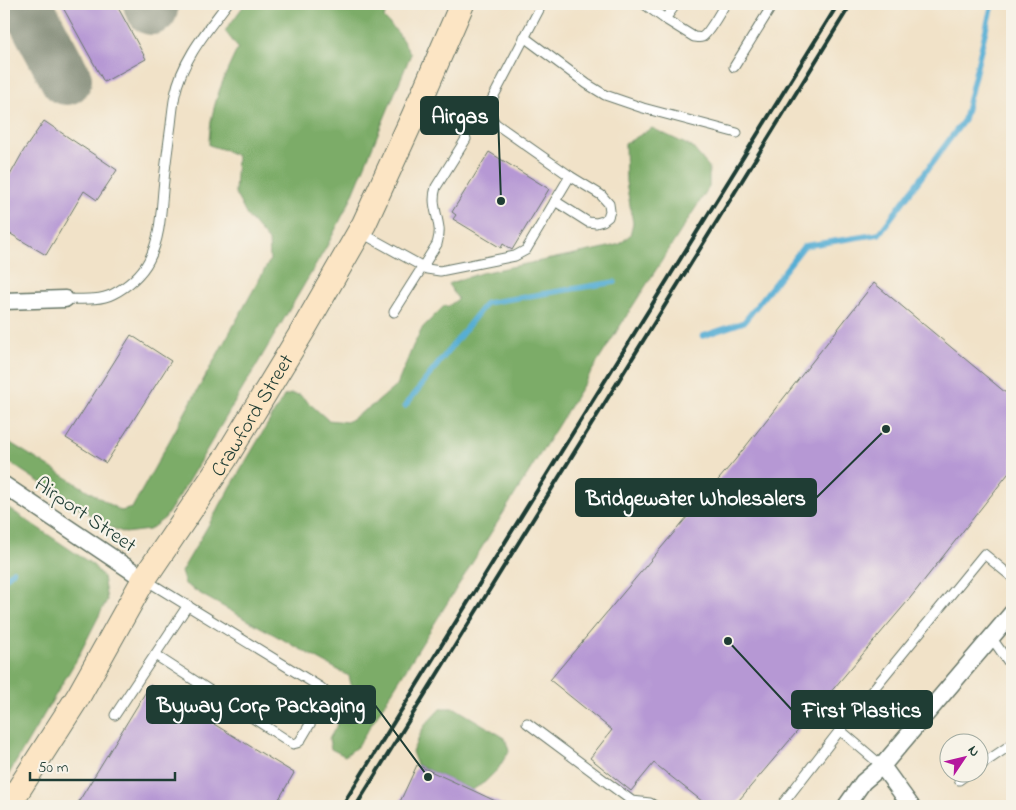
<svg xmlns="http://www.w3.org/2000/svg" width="1016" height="810" font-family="'Indie Flower',sans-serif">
<rect width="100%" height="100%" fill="#f7f3e8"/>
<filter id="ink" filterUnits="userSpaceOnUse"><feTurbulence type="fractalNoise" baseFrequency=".02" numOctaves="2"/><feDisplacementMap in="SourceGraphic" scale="10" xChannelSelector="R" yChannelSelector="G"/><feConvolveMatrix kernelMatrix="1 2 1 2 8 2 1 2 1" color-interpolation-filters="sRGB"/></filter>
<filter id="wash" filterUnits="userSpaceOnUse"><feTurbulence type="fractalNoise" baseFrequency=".0096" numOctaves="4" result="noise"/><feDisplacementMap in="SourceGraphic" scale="20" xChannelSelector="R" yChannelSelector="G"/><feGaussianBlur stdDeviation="1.12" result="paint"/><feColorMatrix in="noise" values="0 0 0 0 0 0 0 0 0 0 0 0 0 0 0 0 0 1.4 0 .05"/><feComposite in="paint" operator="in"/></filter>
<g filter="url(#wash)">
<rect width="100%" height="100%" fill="#f1e2c8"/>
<g fill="#7cac67" stroke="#4e744e">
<path d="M245,4H388L384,18L398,33L411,54L350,201L327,246L180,495L165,518L149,530L125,533L107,526L4,459V439L121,511L132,508L270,260L269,241L247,216L235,193L237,156L225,150L209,145C209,111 223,78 238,48L225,31Z"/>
<polygon points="652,128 692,147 709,167 709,187 620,326 358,746 345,756 331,749 329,739 354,696 349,676 204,596 185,584 181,572 284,396 291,394 300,395 328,420 347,422 376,403 397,385 413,346 423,327 443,307 446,305 447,307 458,299 448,284 481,273 600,249 620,244 630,235 633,223 626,182 625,144"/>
<polygon points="4,505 93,565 103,577 107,600 77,659 4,782"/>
<polygon points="441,708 455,708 505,738 509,751 498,769 485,782 472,790 417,765 412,752 424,726"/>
</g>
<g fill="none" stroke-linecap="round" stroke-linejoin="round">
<g stroke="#57aed4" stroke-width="5.5">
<polyline points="703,336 744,322 804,246 879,234 964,120 992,4"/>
<polyline points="405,406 486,303 615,282"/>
<polyline points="4,580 13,571"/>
</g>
<g stroke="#88907e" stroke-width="52">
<polyline points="26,4 66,79"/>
<polyline points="149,4 152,9"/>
</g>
</g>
<g id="blocks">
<g fill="#b698d4">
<polygon points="61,4 116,4 146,59 104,82"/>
<polygon points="44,121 117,170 97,200 84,191 46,255 4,230 4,186 24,150"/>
<polygon points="489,152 549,189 512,250 503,244 501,248 453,219 456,215 452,212"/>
<polygon points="874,283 1012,398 1012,469 907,602 734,806 708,806 654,763 631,791 590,758 612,730 550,680 735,460"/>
<polygon points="131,335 171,361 106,463 66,438"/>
<polygon points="150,685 294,773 275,806 76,806"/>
<polygon points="417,765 472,790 506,806 398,806"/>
</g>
</g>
</g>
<g filter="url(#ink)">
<use href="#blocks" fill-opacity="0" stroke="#687768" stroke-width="1"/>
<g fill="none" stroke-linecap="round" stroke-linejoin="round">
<defs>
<g id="service">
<polyline points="542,4 487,109 487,113 496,124 570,176 601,195 609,204 610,211 608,217 603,221 596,223 588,222 555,201"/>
<path d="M644,4L665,19L694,37C697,37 699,38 702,37C708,34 721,11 725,4"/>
<polyline points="665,19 676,4"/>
<polyline points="524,37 587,84 605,95 643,108 737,133"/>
<polyline points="734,67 773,4"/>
<polyline points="360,232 427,269 440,271 515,256 526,250 570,176"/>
<path d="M65,299C81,299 99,301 113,294C127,287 142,274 149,260C160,239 161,213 163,190C165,168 168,147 171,125C172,115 173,105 175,95C182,60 206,32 227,4"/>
<path d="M394,312L437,244C438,239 440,234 439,228C437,212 431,203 436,187L466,139"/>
<polyline points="144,579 320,687 326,692 326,697 300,741 297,743 293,744 155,655"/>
<polyline points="991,637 1012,667"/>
<polyline points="115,715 188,605"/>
<polyline points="527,723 632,801 650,803 655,806"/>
<polyline points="882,766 840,730 984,554 1012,577"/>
<polyline points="978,767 1012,744"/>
<polyline points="959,780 970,772"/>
<polyline points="781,806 840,730"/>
</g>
<g id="minor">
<polyline points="4,301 65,299"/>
<polyline points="4,485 144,579"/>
<polyline points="882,766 911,806"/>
<polyline points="846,806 863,782 882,766 1012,613"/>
</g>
<g id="secondary">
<path id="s1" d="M8,806L78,697L144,579L225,459L302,332L364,224L414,115L462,4"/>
</g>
</defs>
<use href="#service" stroke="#687768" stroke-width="11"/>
<use href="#minor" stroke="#687768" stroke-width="19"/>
<use href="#secondary" stroke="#687768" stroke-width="26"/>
<use href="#service" stroke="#fff" stroke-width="9"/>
<use href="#minor" stroke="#fff" stroke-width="16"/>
<use href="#secondary" stroke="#fce5c4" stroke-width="24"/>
<g stroke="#1f3d34" stroke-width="4">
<polyline points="342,806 838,4"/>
<polyline points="356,806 851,4"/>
</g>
</g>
</g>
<g text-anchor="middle" stroke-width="4.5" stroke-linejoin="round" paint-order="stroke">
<g font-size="21" fill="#1f3d34" stroke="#f7f3e8">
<text dy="7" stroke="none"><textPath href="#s1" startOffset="461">Crawford Street</textPath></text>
<text transform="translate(86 514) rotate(34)" y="7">Airport Street</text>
</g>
</g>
<path fill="none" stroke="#1f3d34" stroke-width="2" d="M501 201L498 115M886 429L816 498M428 777L375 705M728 641L792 710"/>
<g fill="#1f3d34" stroke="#f7f3e8" stroke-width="2">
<circle cx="501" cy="201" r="5"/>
<circle cx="886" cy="429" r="5"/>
<circle cx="428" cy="777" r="5"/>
<circle cx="728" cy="641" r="5"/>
</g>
<g fill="#1f3d34" stroke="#1f3d34" stroke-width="2">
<rect x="421" y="97" width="77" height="37" rx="5"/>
<rect x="576" y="479" width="240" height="37" rx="5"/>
<rect x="147" y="686" width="228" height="37" rx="5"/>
<rect x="792" y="691" width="140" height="37" rx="5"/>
</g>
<g font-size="22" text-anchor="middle" font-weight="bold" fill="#fff">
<text x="460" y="123">Airgas</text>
<text x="696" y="505">Bridgewater Wholesalers</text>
<text x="261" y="712">Byway Corp Packaging</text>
<text x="862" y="717">First Plastics</text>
</g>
<rect width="1016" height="810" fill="none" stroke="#f7f3e8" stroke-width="20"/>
<g transform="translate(964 758) rotate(55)"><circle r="24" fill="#f7f3e8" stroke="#a1aaa0"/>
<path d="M0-4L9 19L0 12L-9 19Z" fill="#b5179e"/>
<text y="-8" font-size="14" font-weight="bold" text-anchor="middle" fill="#1f3d34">N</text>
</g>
<path d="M30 772v8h145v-8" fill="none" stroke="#1f3d34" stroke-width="2.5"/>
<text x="38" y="772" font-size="15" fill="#1f3d34" stroke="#f7f3e8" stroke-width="4" paint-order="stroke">50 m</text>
</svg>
